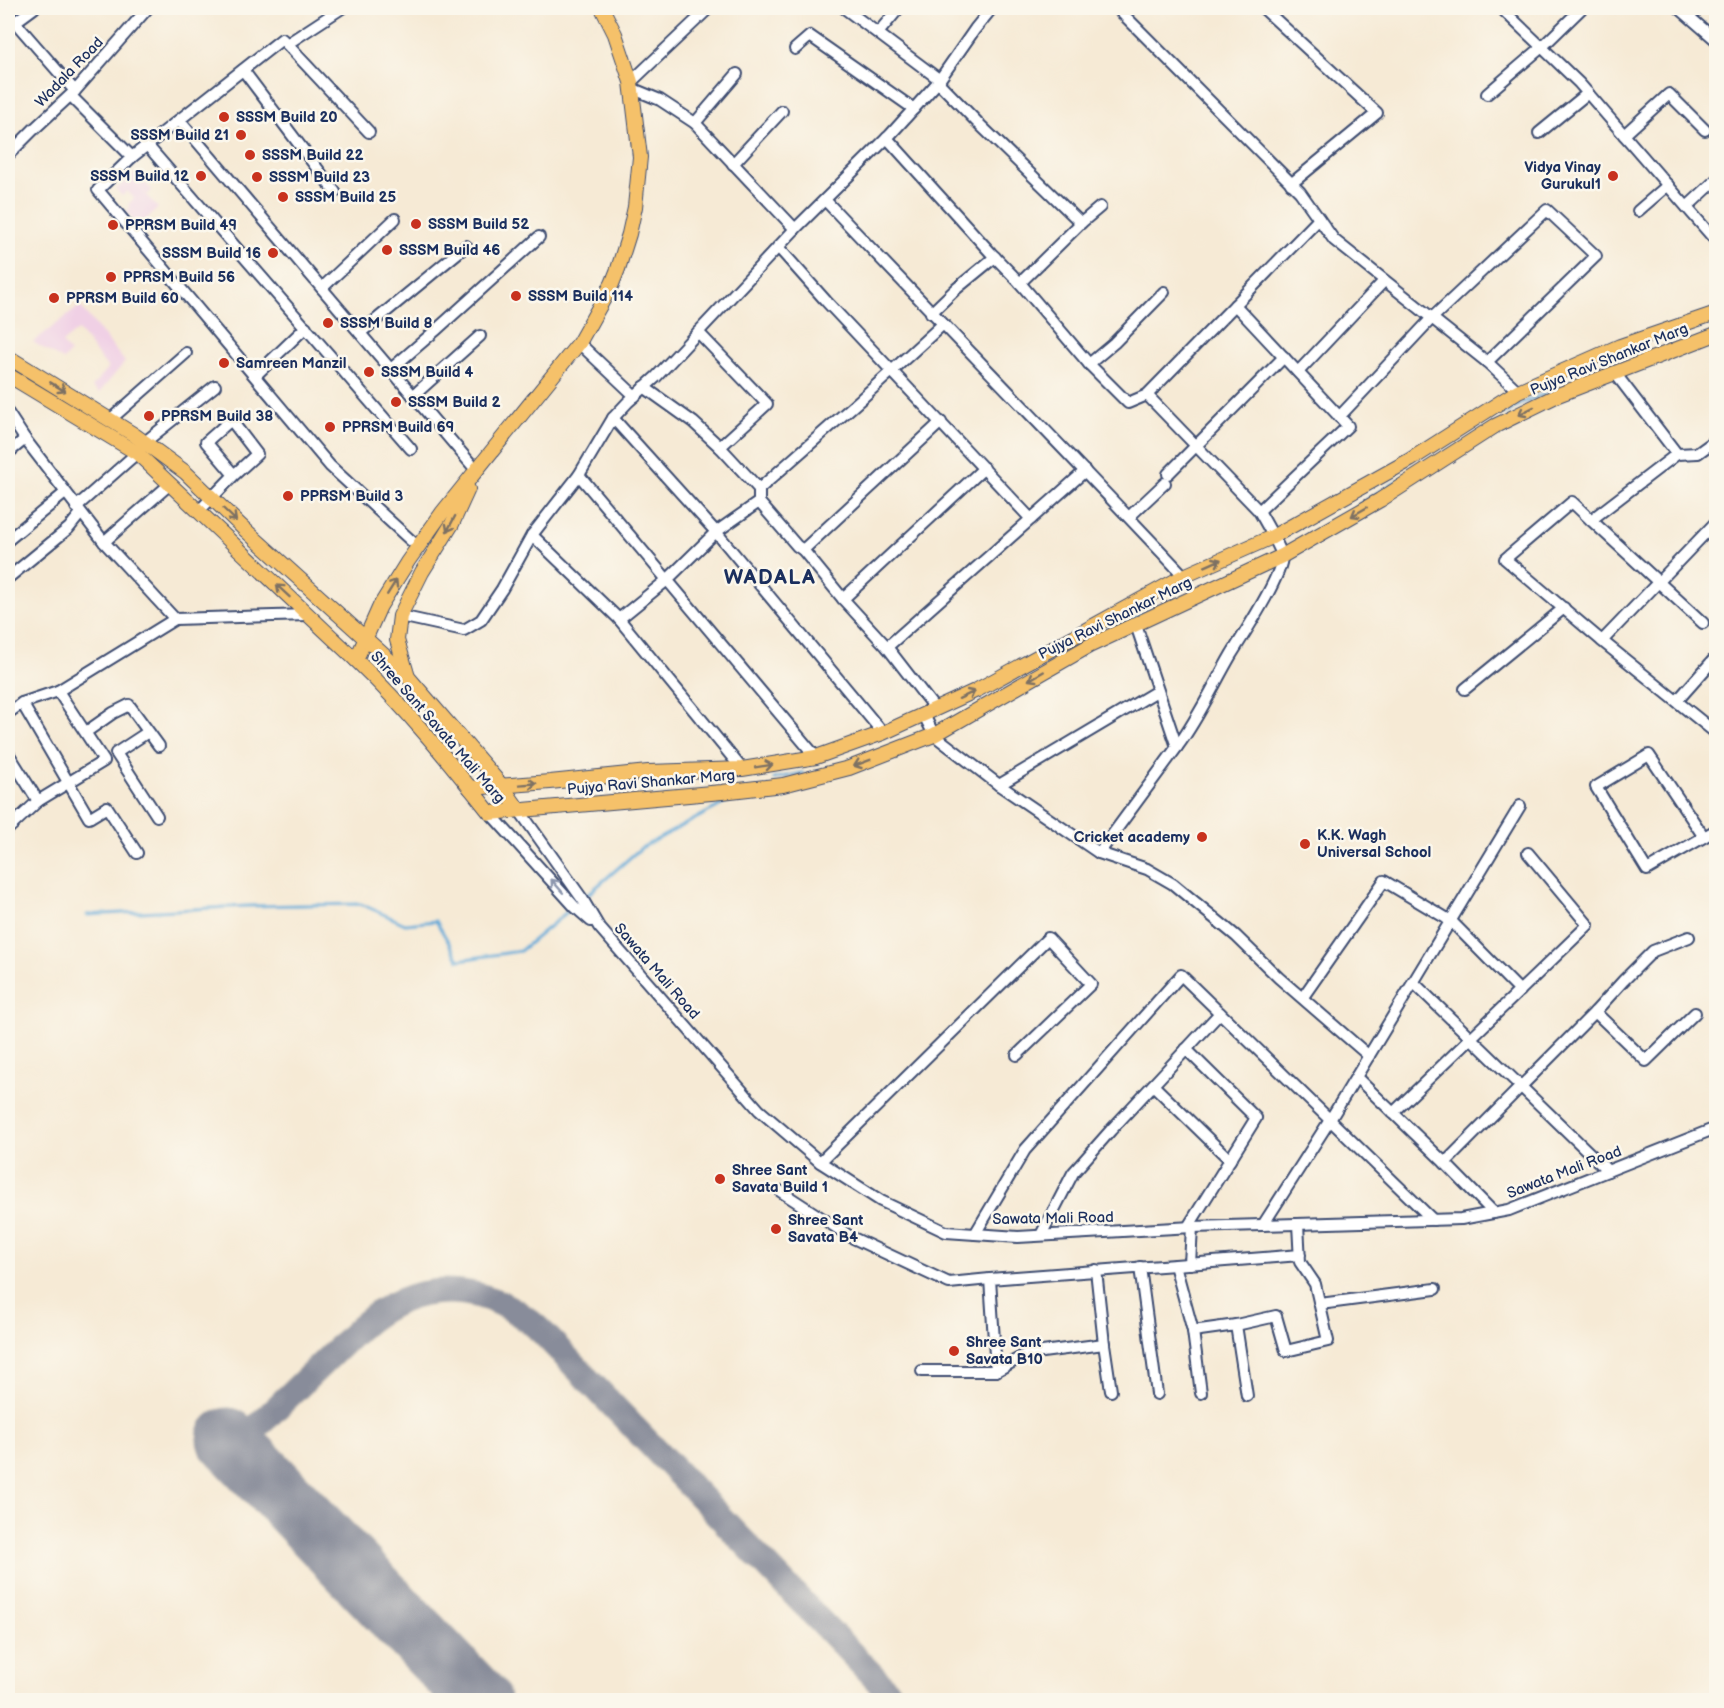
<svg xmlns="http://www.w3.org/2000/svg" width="1724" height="1708" font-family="'Balsamiq Sans',sans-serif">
<rect width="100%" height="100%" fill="#fbf7ec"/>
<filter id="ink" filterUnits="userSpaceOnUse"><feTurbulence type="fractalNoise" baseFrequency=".0167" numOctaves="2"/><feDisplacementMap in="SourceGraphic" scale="12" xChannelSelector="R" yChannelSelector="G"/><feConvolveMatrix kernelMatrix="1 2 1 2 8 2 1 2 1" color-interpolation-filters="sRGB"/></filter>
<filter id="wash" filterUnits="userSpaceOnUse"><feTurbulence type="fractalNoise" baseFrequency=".008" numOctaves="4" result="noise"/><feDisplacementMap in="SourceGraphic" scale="24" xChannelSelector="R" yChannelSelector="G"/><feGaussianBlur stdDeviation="1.35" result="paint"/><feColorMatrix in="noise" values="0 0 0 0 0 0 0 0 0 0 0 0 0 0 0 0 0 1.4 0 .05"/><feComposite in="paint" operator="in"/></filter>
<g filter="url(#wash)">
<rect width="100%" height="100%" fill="#f6ead5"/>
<g fill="#f0d0e5">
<polygon points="135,173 152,190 147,195 136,184 158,208 139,226 126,212 130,208 128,205 134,198 127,191 122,196 116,189"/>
<polygon points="80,306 125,362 99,393 92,387 108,368 78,330 62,343 70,353 63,360 33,342"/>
</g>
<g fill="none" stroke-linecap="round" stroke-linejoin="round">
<g stroke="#61a9d8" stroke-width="3">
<polyline points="1505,414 1524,402 1545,394"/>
<polyline points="1358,505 1413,471"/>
<polyline points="1109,630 1157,607"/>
<polyline points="774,779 803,773"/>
<polyline points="585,897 641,848 738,796"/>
<polyline points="87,915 247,906 361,904 405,924 436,921 459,960 520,951 573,907"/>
</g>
<path stroke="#888c9a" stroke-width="26" d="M236,1447L359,1328C417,1276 489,1281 544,1334L896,1700"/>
<polyline stroke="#888c9a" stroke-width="63" points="228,1439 479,1700"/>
</g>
</g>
<g filter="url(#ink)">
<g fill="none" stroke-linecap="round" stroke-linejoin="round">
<defs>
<g id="minor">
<polyline points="844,8 940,80"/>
<polyline points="1117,8 1300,192 1334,240 1487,362 1518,391"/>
<polyline points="1263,8 1377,113 1291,184"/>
<polyline points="1501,8 1579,83 1716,241"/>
<polyline points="1679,8 1716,40"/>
<polyline points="8,14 75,91"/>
<polyline points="15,22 34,8"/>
<polyline points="878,33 899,8"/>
<polyline points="287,44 342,8"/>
<polyline points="795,49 810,36 914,109"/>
<polyline points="243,70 335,192"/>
<polyline points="631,82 709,8"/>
<polyline points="938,82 977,122 1081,223"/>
<polyline points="631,88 660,100 695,123 795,229"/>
<polyline points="1487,94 1542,47 1582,8"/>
<polyline points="71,96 132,157 98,190 330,466 418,547"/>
<polyline points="179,120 282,39 369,132"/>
<polyline points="695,123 737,74"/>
<polyline points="1539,133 1588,93"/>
<polyline points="1624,135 1669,94 1705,130"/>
<polyline points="887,138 991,253 1020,283 1081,223 1100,207"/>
<polyline points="147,145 411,449"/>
<polyline points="8,155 33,130 75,91 148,8"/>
<polyline points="132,157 179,120 477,471"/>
<polyline points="733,164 782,111"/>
<path d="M825,200C944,326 1066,450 1184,576"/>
<polyline points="1687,207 1716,180"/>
<polyline points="1638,211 1668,185"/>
<polyline points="778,247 826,301 1031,519 1085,471"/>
<polyline points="1020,283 1089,364 1114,343 1164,292"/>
<polyline points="322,288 395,219"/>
<polyline points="1235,305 1319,219"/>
<polyline points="931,313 956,289 995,257"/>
<polyline points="698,332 767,404 720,447"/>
<polyline points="360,333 466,246"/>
<polyline points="579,343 635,396"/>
<path d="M1089,364L1128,403L1147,395L1259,511C1263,518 1281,549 1282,556C1283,575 1242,637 1231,655C1213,686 1198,719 1177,747"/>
<polyline points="391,369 435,331 539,237"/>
<polyline points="1298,372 1384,281"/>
<polyline points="1615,373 1677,454"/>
<polyline points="255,376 306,327"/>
<polyline points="644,387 693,422 720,447 759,489 860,400 942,325"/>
<polyline points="1147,395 1235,305 1348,426 1259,511"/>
<polyline points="413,396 480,336"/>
<polyline points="8,413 25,439 104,542 175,619"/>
<polyline points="1339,417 1432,318 1547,210 1596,256 1487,362"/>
<polyline points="613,418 716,532 883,733"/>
<polyline points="111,419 186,353"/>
<polyline points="1716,440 1698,453 1677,454 1591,520 1572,502 1505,559 1602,641 1716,733"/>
<polyline points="8,453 25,439"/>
<polyline points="1168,474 1284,357"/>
<polyline points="579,475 816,757"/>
<polyline points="759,489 759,502 797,546 803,550 843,599 887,647 935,709"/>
<polyline points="76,507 137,453 145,442 215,386"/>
<polyline points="199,511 234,475 257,454 231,420 206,442 234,475"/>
<polyline points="1129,517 1165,483"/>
<polyline points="1591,520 1703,623"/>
<polyline points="532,535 619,619 742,769"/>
<polyline points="8,540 65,493"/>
<polyline points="104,542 170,484"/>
<polyline points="803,550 941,422"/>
<polyline points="8,578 69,528 81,513"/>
<polyline points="843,599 984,468"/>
<polyline points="400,616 464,630 481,620 502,589 532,535 579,475 613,418 628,402 656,377 795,229 890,135 938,82 975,29 992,8"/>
<polyline points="619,619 667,580 716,532 759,502"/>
<polyline points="1602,641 1716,522"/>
<polyline points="887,647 1031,519"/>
<polyline points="1465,689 1564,608"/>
<polyline points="1677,701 1716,657"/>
<polyline points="22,703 89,818 107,807 137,853"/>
<polyline points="8,713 22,703 58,691"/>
<polyline points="924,715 934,735 999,785 1099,853 1177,747 1136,625"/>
<polyline points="86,732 113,713 129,705 159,746"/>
<polyline points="148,732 116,753 157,816"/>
<polyline points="8,753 38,801 104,761 58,691 175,619 308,615"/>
<polyline points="999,785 1157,691"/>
<polyline points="519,810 583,900 599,927 759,1110 820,1162 881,1201 946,1232 1018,1237 1192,1227 1461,1219 1509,1210 1716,1128"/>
<polyline points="490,813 575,907 591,921"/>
<polyline points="8,829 38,801"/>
<polyline points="1704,837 1649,755 1596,787 1647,870 1716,830"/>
<polyline points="1099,853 1147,869 1173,884 1236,936 1279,978 1369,1056"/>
<polyline points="1413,982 1608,1171"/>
<polyline points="1303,997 1384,881 1451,921 1520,991"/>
<polyline points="1595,1012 1646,1061 1695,1013"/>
<polyline points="1186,1049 1256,1118 1188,1227"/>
<polyline points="1356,1077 1445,1163 1494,1213"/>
<polyline points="1153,1085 1230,1160"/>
<polyline points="1393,1113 1588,925 1528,853"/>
<polyline points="820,1162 1048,938 1091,984 1017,1055"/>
<polyline points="1445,1163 1595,1012 1623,981 1653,951 1689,937"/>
<polyline points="780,1191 851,1237 949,1283 990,1279"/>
<polyline points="1298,1224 1300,1262 1315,1284 1328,1341 1286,1351 1276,1316 1236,1325 1193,1331 1175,1265 1300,1255"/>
<polyline points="1263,1225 1330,1120 1520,806"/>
<polyline points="975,1234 1025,1150 1181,975 1433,1220"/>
<polyline points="1041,1235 1073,1173 1111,1130 1220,1013"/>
<polyline points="1190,1264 1192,1227"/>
<polyline points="1140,1267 1157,1394"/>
<polyline points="1096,1270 1104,1344 1111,1391"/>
<polyline points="1320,1304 1435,1289"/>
<polyline points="1236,1325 1247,1396"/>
<polyline points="1193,1331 1201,1393"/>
<polyline points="922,1371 996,1371 1027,1354 1104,1344"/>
<polyline points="996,1371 990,1279 1175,1265"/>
</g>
<g id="major">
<path d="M602,8L615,34L631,82L640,157L635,207L629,234L618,269L612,284L579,343L442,513L408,561L380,606L356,660C405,707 448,760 490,813L722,792L783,785L849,768L934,735L1089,646L1282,556L1380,500L1495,426L1558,395L1716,334"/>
<polyline points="8,357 133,434 185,472 242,527 408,677"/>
<polyline points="8,375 137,453 356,660"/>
<polyline points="468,489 452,524 422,572 400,616 397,640 408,677 502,786 519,810"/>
<polyline points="470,788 550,782 648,772 742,769 816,757 883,733 977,690 1184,576 1272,537 1410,460 1518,391 1620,346 1716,313"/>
</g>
</defs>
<use href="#minor" stroke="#3c4b70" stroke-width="14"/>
<use href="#major" stroke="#3c4b70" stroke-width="16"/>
<use href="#minor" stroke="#fff" stroke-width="10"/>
<use href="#major" stroke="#f5c16b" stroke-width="14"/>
</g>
<defs><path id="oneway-shaft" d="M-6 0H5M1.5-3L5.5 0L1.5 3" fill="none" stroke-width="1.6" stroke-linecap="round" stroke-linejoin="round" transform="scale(1.5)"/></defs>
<g stroke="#7d7164">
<use href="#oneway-shaft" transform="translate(58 387) rotate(31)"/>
<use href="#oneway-shaft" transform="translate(1526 411) rotate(153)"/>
<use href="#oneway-shaft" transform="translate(1359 512) rotate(150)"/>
<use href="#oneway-shaft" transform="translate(230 515) rotate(44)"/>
<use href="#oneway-shaft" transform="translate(451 524) rotate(118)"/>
<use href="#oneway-shaft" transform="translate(1213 563) rotate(-24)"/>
<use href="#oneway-shaft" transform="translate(392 587) rotate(-58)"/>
<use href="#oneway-shaft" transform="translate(283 591) rotate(-137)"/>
<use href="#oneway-shaft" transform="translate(1036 676) rotate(150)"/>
<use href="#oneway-shaft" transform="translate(967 695) rotate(-25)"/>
<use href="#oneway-shaft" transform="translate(862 763) rotate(159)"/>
<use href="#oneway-shaft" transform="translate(764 766) rotate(-9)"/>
<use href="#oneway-shaft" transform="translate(528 784) rotate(-4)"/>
</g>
<use stroke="#8d97ae" href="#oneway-shaft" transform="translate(557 886) rotate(-131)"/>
</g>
<g fill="#c8321e" stroke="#fbf7ec" stroke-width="2">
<circle cx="224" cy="117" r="6"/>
<circle cx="241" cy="135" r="6"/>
<circle cx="250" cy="155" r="6"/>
<circle cx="201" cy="176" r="6"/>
<circle cx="1613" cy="176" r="6"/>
<circle cx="257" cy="177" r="6"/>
<circle cx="283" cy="197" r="6"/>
<circle cx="416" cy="224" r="6"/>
<circle cx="113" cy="225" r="6"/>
<circle cx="387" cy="250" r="6"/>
<circle cx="273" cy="253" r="6"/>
<circle cx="111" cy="277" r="6"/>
<circle cx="516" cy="296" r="6"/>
<circle cx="54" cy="298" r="6"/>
<circle cx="328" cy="323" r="6"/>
<circle cx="224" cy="363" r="6"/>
<circle cx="369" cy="372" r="6"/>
<circle cx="396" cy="402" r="6"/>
<circle cx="149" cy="416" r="6"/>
<circle cx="330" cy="427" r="6"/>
<circle cx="288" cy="496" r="6"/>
<circle cx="1202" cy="837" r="6"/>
<circle cx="1305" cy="844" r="6"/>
<circle cx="720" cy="1179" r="6"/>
<circle cx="776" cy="1229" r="6"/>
<circle cx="954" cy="1351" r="6"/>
</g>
<g text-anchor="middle" stroke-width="5" stroke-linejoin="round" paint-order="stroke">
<g font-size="15" fill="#1b2f5e" stroke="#fbf7ec">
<text transform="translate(69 72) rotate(-46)" y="5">Wadala Road</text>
<text transform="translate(1609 359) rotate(-22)" y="5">Pujya Ravi Shankar Marg</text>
<text transform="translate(1115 618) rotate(-26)" y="5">Pujya Ravi Shankar Marg</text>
<text transform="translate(438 727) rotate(49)" y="5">Shree Sant Savata Mali Marg</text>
<text transform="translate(651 782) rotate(-5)" y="5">Pujya Ravi Shankar Marg</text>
<text transform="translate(657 971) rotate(49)" y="5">Sawata Mali Road</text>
<text transform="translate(1564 1172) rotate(-21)" y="5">Sawata Mali Road</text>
<text transform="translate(1053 1218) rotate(-1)" y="5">Sawata Mali Road</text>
</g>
<g font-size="15" font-weight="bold" fill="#1b2f5e" stroke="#fbf7ec" text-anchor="start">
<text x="236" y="122">SSSM Build 20</text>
<text x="229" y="140" text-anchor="end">SSSM Build 21</text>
<text x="262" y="160">SSSM Build 22</text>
<text x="1601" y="172" text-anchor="end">Vidya Vinay<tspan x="1601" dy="17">Gurukul1</tspan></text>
<text x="189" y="181" text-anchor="end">SSSM Build 12</text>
<text x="269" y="182">SSSM Build 23</text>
<text x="295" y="202">SSSM Build 25</text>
<text x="428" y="229">SSSM Build 52</text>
<text x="125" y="230">PPRSM Build 49</text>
<text x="399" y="255">SSSM Build 46</text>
<text x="261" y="258" text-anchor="end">SSSM Build 16</text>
<text x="123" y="282">PPRSM Build 56</text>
<text x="528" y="301">SSSM Build 114</text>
<text x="66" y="303">PPRSM Build 60</text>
<text x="340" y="328">SSSM Build 8</text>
<text x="236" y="368">Samreen Manzil</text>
<text x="381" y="377">SSSM Build 4</text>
<text x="408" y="407">SSSM Build 2</text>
<text x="161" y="421">PPRSM Build 38</text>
<text x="342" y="432">PPRSM Build 69</text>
<text x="300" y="501">PPRSM Build 3</text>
<text x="1317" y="840">K.K. Wagh<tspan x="1317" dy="17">Universal School</tspan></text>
<text x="1190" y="842" text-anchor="end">Cricket academy</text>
<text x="732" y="1175">Shree Sant<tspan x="732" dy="17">Savata Build 1</tspan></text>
<text x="788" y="1225">Shree Sant<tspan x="788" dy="17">Savata B4</tspan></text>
<text x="966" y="1347">Shree Sant<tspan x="966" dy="17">Savata B10</tspan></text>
</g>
<g font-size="21" font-weight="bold" letter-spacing="1.5" fill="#1b2f5e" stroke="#fbf7ec">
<text x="770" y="584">WADALA</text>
</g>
</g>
<rect width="1724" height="1708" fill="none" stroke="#fbf7ec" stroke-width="30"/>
</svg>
